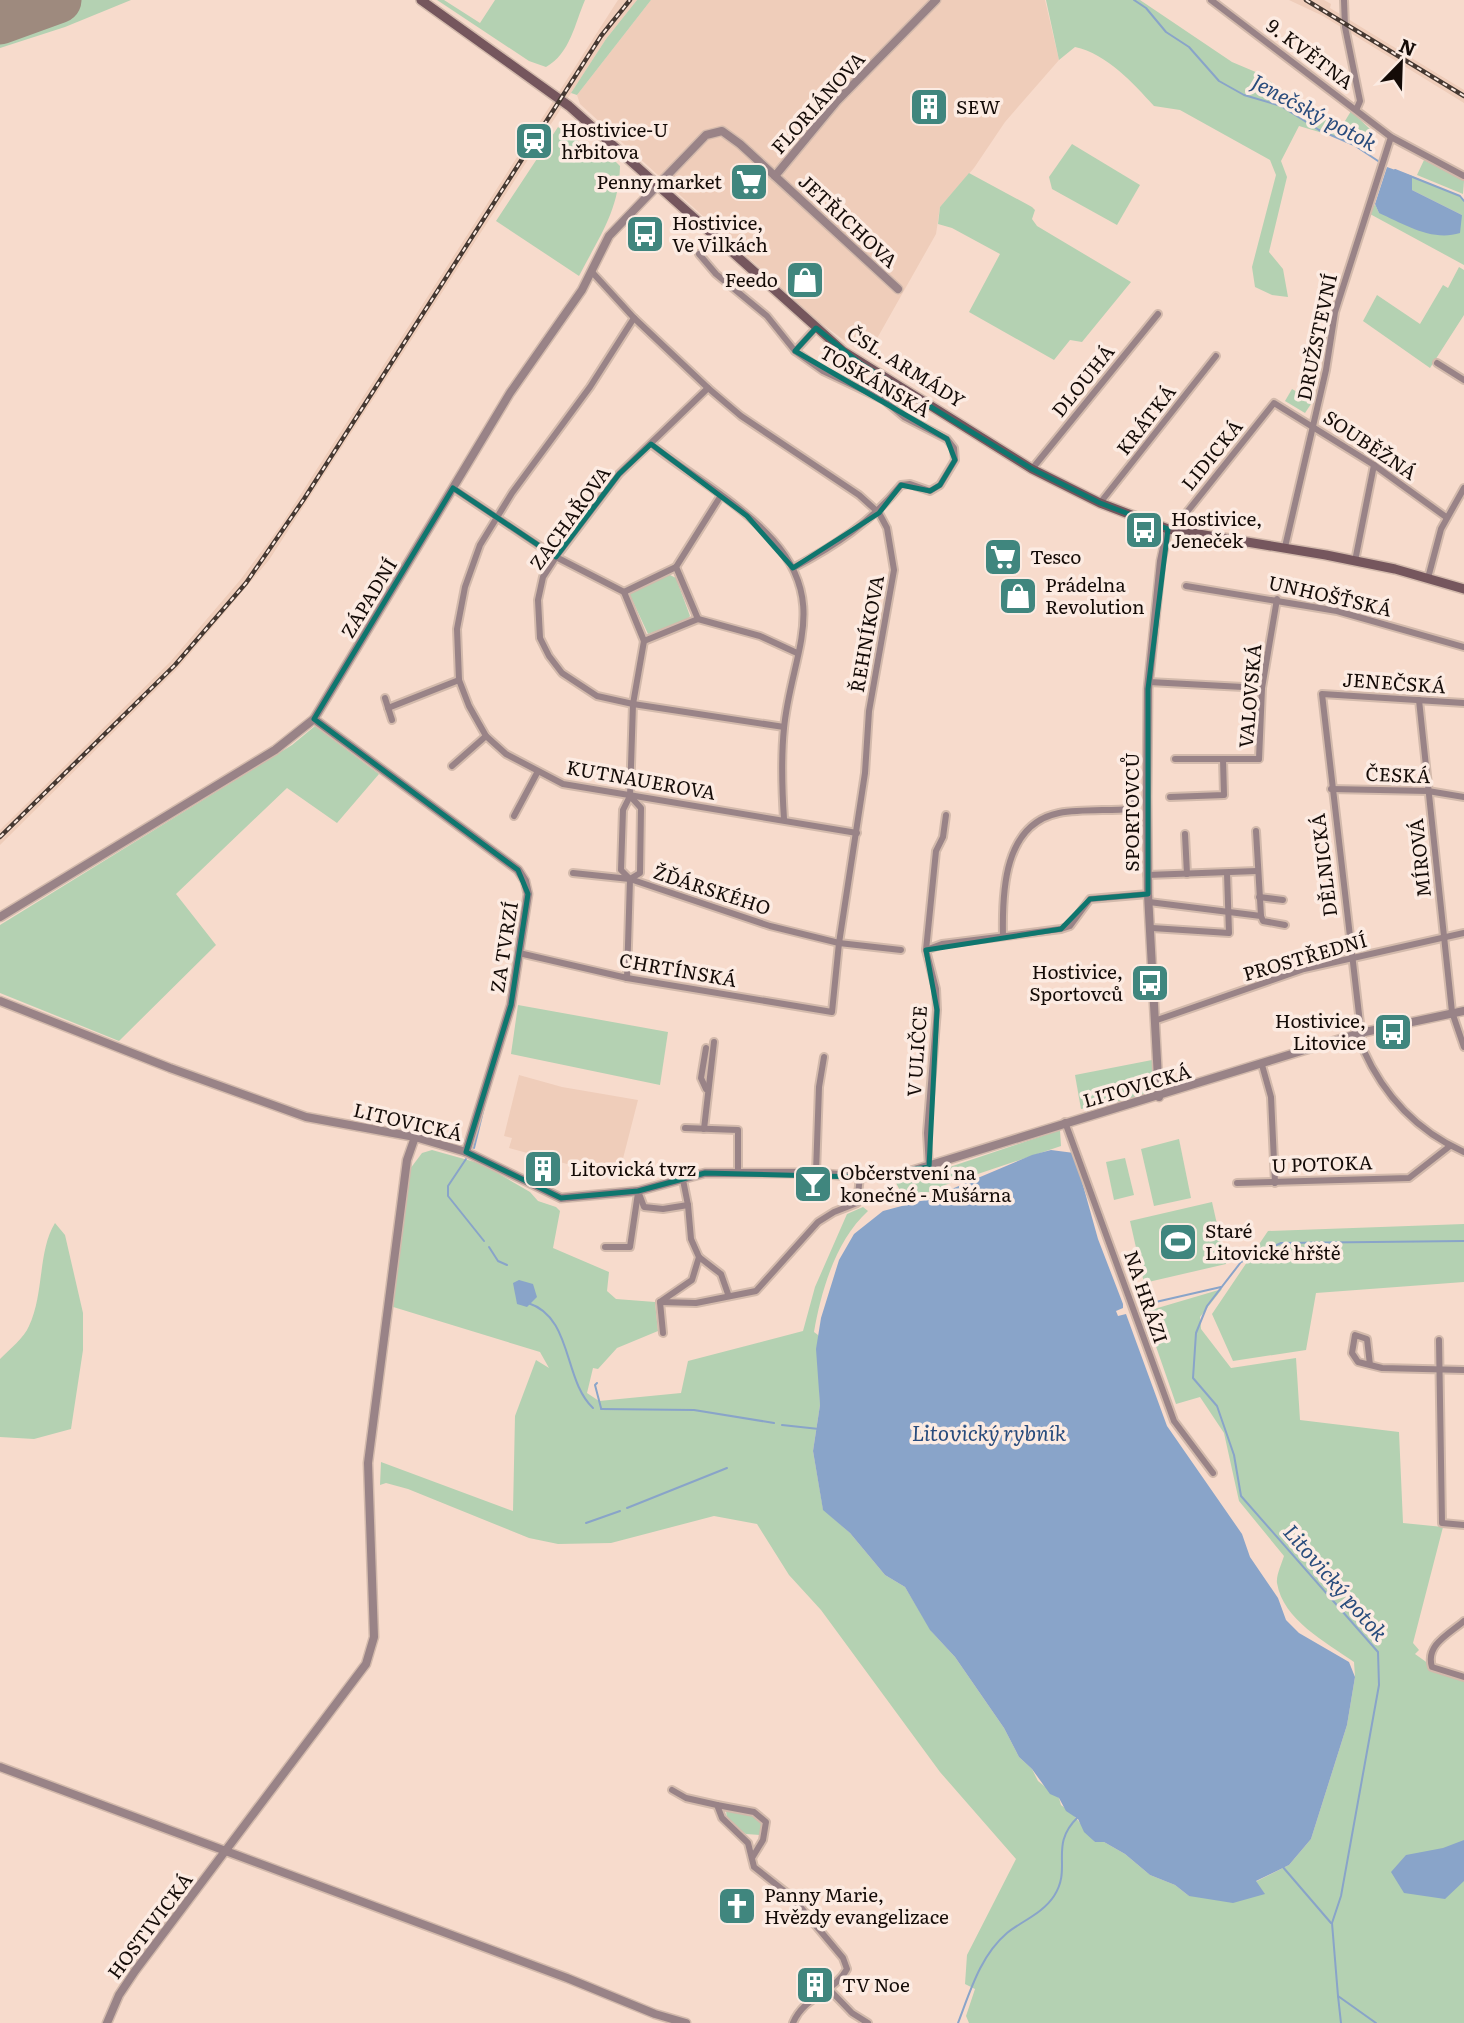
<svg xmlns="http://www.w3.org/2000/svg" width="1464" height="2023" font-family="Literata,serif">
<rect width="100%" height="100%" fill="#f7dbcc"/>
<g fill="#efcdba">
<polygon points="618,0 637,0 606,39 269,560 178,668 0,845 0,830 171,661 241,579 281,525"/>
<polygon points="651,0 1045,0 1059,60 1005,122 974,168 940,207 936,234 875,342 874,355 849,344 818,321 580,104 577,95"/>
<polygon points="1289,0 1324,0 1331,4 1330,8 1464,90 1464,103 1323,16"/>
<polygon points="519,1075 562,1087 638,1100 618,1178 509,1148 512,1138 504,1136"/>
</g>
<g fill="#b4d1b2">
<polygon points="0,0 131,0 65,27 0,48"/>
<path d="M437,0H444L480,23L495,0H585C575,23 570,54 546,67L529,61Z"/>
<polygon points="637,0 651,0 577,95 571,93 606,39"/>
<path d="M1046,0H1140L1232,62L1258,73L1301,103L1342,126L1351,111L1371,130L1370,147L1299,126L1281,161L1287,177L1269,252L1283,269L1288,297L1272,295L1255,287L1252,267L1276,175L1270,160L1180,110L1154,106C1133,83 1107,54 1075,47L1059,60Z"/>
<path d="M558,127L592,151L593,158L601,160L607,153L620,166C619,211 599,237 579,276L496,221Z"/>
<polygon points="1072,144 1140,185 1117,225 1052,189 1049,177"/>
<polygon points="1424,160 1464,181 1463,194 1417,175"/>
<polygon points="969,173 1032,207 1035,210 1032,219 1037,226 1131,282 1082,342 1070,340 1054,360 969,312 1000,254 952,228 938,224 940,207"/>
<polygon points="1412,176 1460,196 1464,201 1464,265 1370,214 1375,204 1379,213 1462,215 1412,190"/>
<polygon points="1459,267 1464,270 1464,315 1430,368 1363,321 1377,295 1420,324 1443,285 1448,288"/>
<polygon points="1292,389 1313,401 1305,413 1285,401"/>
<polygon points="668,574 676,578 690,616 687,620 648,634 629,593"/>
<polygon points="315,726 379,774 337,823 287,788 176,894 216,945 119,1041 0,993 0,925 292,745"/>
<polygon points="518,1005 668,1032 660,1085 511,1054"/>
<polygon points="1152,1060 1153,1077 1147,1095 1081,1109 1075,1075"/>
<polygon points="1060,1130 1061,1146 945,1185 906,1202 895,1181 929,1174"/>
<polygon points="1179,1139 1191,1198 1154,1206 1141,1149"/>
<path d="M432,1150L482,1164L530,1192L538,1201L556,1207L560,1211L553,1248L609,1272L607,1291L616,1299L655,1302L658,1331L617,1348L598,1369L593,1368L587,1393L599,1401L681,1393L688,1361L803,1331L815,1287L847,1214L863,1207L868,1211C836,1240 821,1291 814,1332L818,1335L820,1405L813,1451L823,1509L850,1533L885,1575L905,1587L932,1632L955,1657L1004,1728L1019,1757L1032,1769L1038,1781L1059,1798L1061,1805L1072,1813L1095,1842H1104L1125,1854L1150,1875L1175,1885L1189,1896L1264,1893L1255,1882L1289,1865L1311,1839L1347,1725L1355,1677L1354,1662C1326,1642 1283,1620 1277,1583C1276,1575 1282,1563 1284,1556L1239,1501L1224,1433L1200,1397L1176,1404L1144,1312L1222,1289L1200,1317L1201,1329L1231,1368L1296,1358L1300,1420L1399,1432L1403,1523L1443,1527L1413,1643L1419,1650L1415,1654L1429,1664L1464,1678V2023H969L966,2016L975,1989L965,1984L967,1955L1016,1859L940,1772L821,1610L789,1575L757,1524L714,1516L611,1543L558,1544L529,1538L408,1489L386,1483L380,1485L381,1462L513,1511L515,1416L536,1360L549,1368L540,1352L390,1306L410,1169L422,1153Z"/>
<polygon points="1125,1158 1134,1195 1114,1200 1106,1162"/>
<polygon points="1212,1202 1226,1264 1144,1283 1130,1221"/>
<path d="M55,1223L65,1235L83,1313V1350L71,1429L34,1439L0,1437V1359C10,1349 24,1338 29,1326C44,1295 38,1250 55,1223Z"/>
<polygon points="1464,1224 1464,1282 1316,1293 1306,1350 1233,1361 1212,1314 1268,1231"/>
<polygon points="732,1809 756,1814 763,1822 761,1841 760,1835 746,1834 727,1820 726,1810"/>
</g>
<g fill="#89a4c9">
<path d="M1387,167L1412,176V190L1462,215L1460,233C1432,242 1404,224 1379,213L1375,204Z"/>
<polygon points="1051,1150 1074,1153 1098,1239 1123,1304 1123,1308 1116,1311 1118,1316 1126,1314 1167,1426 1242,1534 1250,1557 1278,1598 1286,1620 1299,1633 1349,1662 1355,1677 1347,1725 1311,1839 1289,1865 1256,1881 1265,1894 1233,1903 1189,1896 1175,1885 1150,1875 1125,1854 1104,1842 1095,1842 1084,1832 1078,1819 1066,1811 1059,1798 1050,1794 1032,1769 1019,1757 1004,1728 955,1657 930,1630 905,1587 885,1575 850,1533 823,1510 813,1451 820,1405 816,1349 821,1318 839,1260 854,1234 883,1211 928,1199 1032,1155"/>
<polygon points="519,1280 533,1284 537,1297 527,1307 517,1304 513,1283"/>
<polygon points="1464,1840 1464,1881 1445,1899 1404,1893 1391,1872 1406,1855 1443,1848"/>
</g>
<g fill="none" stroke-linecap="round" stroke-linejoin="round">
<g stroke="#89a4c9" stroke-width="2">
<polyline points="1134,0 1146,8 1166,32 1189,47 1219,81 1244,95 1281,106 1319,130 1354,145 1381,163"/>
<polyline points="1395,170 1460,196 1464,201"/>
<polyline points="474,1148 487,1095"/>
<polyline points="466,1159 448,1186 448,1196 484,1241"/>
<polyline points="489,1247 498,1261 507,1265"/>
<path d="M528,1303C573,1317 563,1380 593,1408"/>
<polyline points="1147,1304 1221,1287"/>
<polyline points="597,1383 595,1385 601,1408"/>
<polyline points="601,1409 694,1410 774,1423"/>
<polyline points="782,1425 819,1429"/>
<polyline points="627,1508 727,1468"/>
<polyline points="586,1523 620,1511"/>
<polyline points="1282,1866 1331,1923"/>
<polyline points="1338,1996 1341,2023"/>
<path d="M958,2023C970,1992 980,1956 1007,1933C1022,1921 1043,1913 1054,1896C1073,1867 1048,1846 1078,1817"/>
<polyline points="1376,2023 1338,1996 1332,1923 1341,1896 1379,1685 1378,1652 1241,1496 1234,1455 1217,1406 1193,1378 1196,1333 1207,1306 1241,1262 1281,1243 1464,1241"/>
</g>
<polyline stroke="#9e8a7e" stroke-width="47" points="0,21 58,0"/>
<defs>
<g id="minor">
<polyline points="1211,0 1391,137 1464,176"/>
<polyline points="1344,0 1345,27 1360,101 1357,108"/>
<path d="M699,254L716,274L767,316L795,351L823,371L884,400L904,417L947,439L954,448L955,460L940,485L930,491L910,484L901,485C871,522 835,546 793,568"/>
<polyline points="634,318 590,387 512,493 480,545 465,587 457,629 459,680 469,706 486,736 506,754 563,784 857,833"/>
<polyline points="795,351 816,328"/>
<polyline points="1437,363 1464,380"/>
<polyline points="708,388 619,474 556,557 543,577 538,600 540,638 549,656 562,673 597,696 633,704 784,727"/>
<path d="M651,444C690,475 739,502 773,540C830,604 791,655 784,728C781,758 782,789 784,819"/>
<polyline points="1032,469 1158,314"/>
<polyline points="453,488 556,557 624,592"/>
<polyline points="1100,503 1216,356"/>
<polyline points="1181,531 1187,512 1274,403 1374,465 1446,517"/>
<polyline points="1285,547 1326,370 1335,312 1391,137"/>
<polyline points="1355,561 1374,465"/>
<polygon points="676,567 698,619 644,641 624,592"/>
<polyline points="676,567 720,497"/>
<polyline points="1428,578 1441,529 1464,488"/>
<polyline points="1186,586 1337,611 1464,647"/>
<polyline points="698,619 760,636 797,653"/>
<polyline points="1149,682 1262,688"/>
<polyline points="385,698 392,720"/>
<polyline points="1419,700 1452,1012 1464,1047"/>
<path d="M1464,703L1322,694L1363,1049C1384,1096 1417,1131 1464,1152"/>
<polyline points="388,708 459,680"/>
<polyline points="1175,759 1259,759 1262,688 1277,599"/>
<polyline points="452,766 486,736"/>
<polyline points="1331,789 1428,791 1464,797"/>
<polyline points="1131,795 1132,826"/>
<polyline points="630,796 641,808 640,873 630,879"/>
<polyline points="1170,797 1224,795 1223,759"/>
<polyline points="514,816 537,773"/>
<polyline points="1256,831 1261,916"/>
<polyline points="1185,834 1187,874"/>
<polyline points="573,873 630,879 770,926 839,943 901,950"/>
<polyline points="1147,875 1257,871"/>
<polyline points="1259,897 1283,900"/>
<polyline points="1149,902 1261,916 1263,921 1285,925"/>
<polyline points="1152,928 1229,933 1227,873"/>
<path d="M1003,936C1002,891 1004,824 1059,813C1082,809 1108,811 1131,809"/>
<polyline points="926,950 942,944 1061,929 1070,926 1090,899 1148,894"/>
<polyline points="519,953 627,978 832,1012 839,943 865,773 869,711 894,570 887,528 879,513 859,495 741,416 708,388 634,318 592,272"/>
<polyline points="627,978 630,879 621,870 623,810 630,796 633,704 644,641"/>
<polyline points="1157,1020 1304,969 1464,933"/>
<polyline points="706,1048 701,1078 706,1089"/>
<polyline points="1262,1065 1271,1097 1275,1183"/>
<polyline points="1065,1122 1174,1421 1213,1473"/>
<polyline points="685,1128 738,1130 738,1171"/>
<polyline points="704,1129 714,1042"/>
<polyline points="929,1167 927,1133 937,1010 936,989 926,950 936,851 943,837 946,815"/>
<polyline points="816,1173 819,1087 824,1057"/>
<polyline points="1237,1183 1409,1178 1450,1146"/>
<polyline points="638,1191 644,1207 663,1209 688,1205 683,1180"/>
<polyline points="605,1247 630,1247 638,1193"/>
<polyline points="699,1257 721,1274 728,1294"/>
<polyline points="660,1302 696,1303 756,1291 818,1222 834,1212 857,1203 860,1177"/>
<polyline points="663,1333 660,1302 692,1280 699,1257 691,1239 688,1205"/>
<polyline points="1439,1340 1442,1523 1464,1525"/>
<polyline points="1370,1365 1367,1339 1355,1335 1352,1353 1358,1362 1382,1368 1464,1370"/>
<path d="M1464,1621C1449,1634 1425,1645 1432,1667L1464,1677"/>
<path d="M672,1790L686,1798L717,1805L722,1818L748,1843L754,1867L792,1897L843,1958L847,1969C834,1993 804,1996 793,2023"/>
<polyline points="717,1805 754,1812 766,1822 763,1840 752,1858"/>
<polyline points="829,1989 852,2013 868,2023"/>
</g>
<g id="tertiary">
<polyline points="775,176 837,101 936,0"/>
<polyline points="314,719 518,870 525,881 528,894 511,1005 466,1152"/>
<polyline points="0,917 275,750 314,719 510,393 582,290 609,236 706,135 722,131 740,144 898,289"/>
<polyline points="0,1001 170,1068 306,1117 415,1137 466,1152 561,1198 638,1191 705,1173 816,1173 860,1177 898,1175 1360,1033 1464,1011"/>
<polyline points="1159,1097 1148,894 1147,797 1148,689 1161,561 1168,529"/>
<polyline points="0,1767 567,1978 655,2014 686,2023"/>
<polyline points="107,2023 119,1995 135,1971 366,1664 374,1637 368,1463 407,1160 415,1137"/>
</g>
<polyline id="secondary" points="421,0 569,106 843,351 1032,469 1100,503 1168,529 1326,555 1395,569 1464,589"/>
</defs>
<use href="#minor" stroke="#d3baac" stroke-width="10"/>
<use href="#tertiary" stroke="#d3baac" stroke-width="11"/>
<use href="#secondary" stroke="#d3baac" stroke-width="12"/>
<use href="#minor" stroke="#998387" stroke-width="6"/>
<use href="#tertiary" stroke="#998387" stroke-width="8"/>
<use href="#secondary" stroke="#75565d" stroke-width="9"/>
<defs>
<g id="rail">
<polyline points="1306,0 1464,96"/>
<polyline points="0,837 175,665 246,583 304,499 601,36 630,0"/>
</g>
</defs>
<use href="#rail" stroke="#453831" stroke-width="4.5"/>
<use href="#rail" stroke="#fcebe2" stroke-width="2" stroke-dasharray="5" stroke-linecap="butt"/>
</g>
<path fill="none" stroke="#0f766e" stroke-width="5" stroke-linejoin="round" d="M816,328L861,364L1032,469L1100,503L1168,529L1148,689V894L1090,899L1061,929L926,950L937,1010L929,1167L860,1177L705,1173L638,1191L561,1198L466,1152L511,1005L528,894L518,870L314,719L453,488L556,557L619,474L651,444L747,516L793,568L879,513L901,485L930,491L940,485L955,460L947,439L795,351Z"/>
<defs>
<symbol id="building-square" viewBox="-11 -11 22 22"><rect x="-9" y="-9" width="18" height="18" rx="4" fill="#40867e" stroke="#fcebe2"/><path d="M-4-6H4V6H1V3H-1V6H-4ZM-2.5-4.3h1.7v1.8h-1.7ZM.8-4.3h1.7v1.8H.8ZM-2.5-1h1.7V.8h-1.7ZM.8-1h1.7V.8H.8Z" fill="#fff"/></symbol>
<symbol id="station-square" viewBox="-11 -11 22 22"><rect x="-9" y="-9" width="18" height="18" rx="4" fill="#40867e" stroke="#fcebe2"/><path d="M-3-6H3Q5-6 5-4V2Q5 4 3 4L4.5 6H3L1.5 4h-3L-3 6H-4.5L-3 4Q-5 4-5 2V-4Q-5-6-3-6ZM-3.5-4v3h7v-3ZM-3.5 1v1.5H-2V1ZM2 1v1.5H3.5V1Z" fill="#fff"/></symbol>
<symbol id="supermarket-square" viewBox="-11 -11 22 22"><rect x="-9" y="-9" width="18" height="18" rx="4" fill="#40867e" stroke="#fcebe2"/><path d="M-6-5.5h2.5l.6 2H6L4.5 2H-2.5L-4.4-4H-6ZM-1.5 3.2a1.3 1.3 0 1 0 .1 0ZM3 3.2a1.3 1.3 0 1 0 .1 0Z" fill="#fff"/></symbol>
<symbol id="bus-square" viewBox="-11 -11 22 22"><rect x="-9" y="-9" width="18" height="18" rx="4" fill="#40867e" stroke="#fcebe2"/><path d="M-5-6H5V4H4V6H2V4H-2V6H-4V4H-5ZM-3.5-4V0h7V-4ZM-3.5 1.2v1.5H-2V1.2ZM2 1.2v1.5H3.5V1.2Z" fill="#fff"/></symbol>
<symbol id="shop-square" viewBox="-11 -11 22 22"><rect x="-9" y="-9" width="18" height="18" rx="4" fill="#40867e" stroke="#fcebe2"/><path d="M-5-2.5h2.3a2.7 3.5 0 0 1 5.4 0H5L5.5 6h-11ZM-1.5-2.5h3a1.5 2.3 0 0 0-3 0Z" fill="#fff"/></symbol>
<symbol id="bar-square" viewBox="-11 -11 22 22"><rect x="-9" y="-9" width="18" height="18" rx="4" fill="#40867e" stroke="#fcebe2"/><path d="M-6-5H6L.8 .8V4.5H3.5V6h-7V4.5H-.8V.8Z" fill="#fff"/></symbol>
<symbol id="stadium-square" viewBox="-11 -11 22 22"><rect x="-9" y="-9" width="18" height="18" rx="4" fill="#40867e" stroke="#fcebe2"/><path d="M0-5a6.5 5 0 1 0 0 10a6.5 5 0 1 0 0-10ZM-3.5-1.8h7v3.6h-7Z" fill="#fff"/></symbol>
<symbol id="church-square" viewBox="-11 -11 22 22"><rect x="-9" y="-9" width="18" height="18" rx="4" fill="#40867e" stroke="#fcebe2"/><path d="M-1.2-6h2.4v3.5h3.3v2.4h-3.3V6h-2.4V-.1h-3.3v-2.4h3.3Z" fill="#fff"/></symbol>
</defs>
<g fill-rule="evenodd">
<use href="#building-square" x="907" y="85" width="44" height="44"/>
<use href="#station-square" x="512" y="119" width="44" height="44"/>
<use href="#supermarket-square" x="727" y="160" width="44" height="44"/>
<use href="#bus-square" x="623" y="212" width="44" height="44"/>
<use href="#shop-square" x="783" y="258" width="44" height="44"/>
<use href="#bus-square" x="1122" y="508" width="44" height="44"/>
<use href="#supermarket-square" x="981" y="535" width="44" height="44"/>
<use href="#shop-square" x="996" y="574" width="44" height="44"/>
<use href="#bus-square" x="1128" y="961" width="44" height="44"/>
<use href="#bus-square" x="1371" y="1010" width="44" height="44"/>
<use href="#building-square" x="521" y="1147" width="44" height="44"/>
<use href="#bar-square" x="791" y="1162" width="44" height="44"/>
<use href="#stadium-square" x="1156" y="1220" width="44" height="44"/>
<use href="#church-square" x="715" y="1884" width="44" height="44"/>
<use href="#building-square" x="793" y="1963" width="44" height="44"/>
</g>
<g text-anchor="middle" stroke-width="7" stroke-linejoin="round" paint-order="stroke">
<g font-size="19" fill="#140b07" stroke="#fcebe2">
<text transform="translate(1310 54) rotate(37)" y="7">9. KVĚTNA</text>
<text transform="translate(818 103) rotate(-48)" y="7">FLORIÁNOVA</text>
<text transform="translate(848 221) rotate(43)" y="7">JETŘICHOVA</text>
<text transform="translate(1317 337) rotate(-78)" y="7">DRUŽSTEVNÍ</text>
<text transform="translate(906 367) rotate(32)" y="7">ČSL. ARMÁDY</text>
<text transform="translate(875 381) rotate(30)" y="7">TOSKÁNSKÁ</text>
<text transform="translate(1083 381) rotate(-51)" y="7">DLOUHÁ</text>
<text transform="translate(1146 420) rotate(-52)" y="7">KRÁTKÁ</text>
<text transform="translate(1370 445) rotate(34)" y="7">SOUBĚŽNÁ</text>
<text transform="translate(1212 455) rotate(-51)" y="7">LIDICKÁ</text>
<text transform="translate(570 518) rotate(-54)" y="7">ZACHAŘOVA</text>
<text transform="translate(1330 596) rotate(13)" y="7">UNHOŠŤSKÁ</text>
<text transform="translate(369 598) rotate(-59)" y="7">ZÁPADNÍ</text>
<text transform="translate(867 634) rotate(-80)" y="7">ŘEHNÍKOVA</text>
<text transform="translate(1394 683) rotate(4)" y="7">JENEČSKÁ</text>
<text transform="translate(1250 696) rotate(-85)" y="7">VALOVSKÁ</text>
<text transform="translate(1398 775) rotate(2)" y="7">ČESKÁ</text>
<text transform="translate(641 780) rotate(10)" y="7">KUTNAUEROVA</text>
<text transform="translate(1132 812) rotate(-90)" y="7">SPORTOVCŮ</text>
<text transform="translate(1420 858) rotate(-96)" y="7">MÍROVÁ</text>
<text transform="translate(1324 865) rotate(-97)" y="7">DĚLNICKÁ</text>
<text transform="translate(712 890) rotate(18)" y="7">ŽĎÁRSKÉHO</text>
<text transform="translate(504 947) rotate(-81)" y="7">ZA TVRZÍ</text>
<text transform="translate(1305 957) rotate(-16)" y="7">PROSTŘEDNÍ</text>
<text transform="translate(678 970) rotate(10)" y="7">CHRTÍNSKÁ</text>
<text transform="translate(917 1051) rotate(-86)" y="7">V ULIČCE</text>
<text transform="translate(1137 1086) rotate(-16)" y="7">LITOVICKÁ</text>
<text transform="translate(408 1122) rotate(13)" y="7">LITOVICKÁ</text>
<text transform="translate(1322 1164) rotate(-2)" y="7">U POTOKA</text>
<text transform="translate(1146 1297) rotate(71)" y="7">NA HRÁZI</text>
<text transform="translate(150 1926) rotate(-53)" y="7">HOSTIVICKÁ</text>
</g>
<g font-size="19" fill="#140b07" stroke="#fcebe2" text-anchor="start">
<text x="956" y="114">SEW</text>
<text x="561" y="137">Hostivice-U<tspan x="561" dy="22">hřbitova</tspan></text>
<text x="722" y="189" text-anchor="end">Penny market</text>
<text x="672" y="230">Hostivice,<tspan x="672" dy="22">Ve Vilkách</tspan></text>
<text x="778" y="287" text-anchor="end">Feedo</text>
<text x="1171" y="526">Hostivice,<tspan x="1171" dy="22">Jeneček</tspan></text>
<text x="1030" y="564">Tesco</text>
<text x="1045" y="592">Prádelna<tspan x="1045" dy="22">Revolution</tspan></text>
<text x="1123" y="979" text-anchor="end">Hostivice,<tspan x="1123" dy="22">Sportovců</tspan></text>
<text x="1366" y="1028" text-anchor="end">Hostivice,<tspan x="1366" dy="22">Litovice</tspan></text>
<text x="570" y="1176">Litovická tvrz</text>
<text x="840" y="1180">Občerstvení na<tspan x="840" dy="22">konečné - Mušárna</tspan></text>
<text x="1205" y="1238">Staré<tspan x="1205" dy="22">Litovické hřště</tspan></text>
<text x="764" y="1902">Panny Marie,<tspan x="764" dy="22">Hvězdy evangelizace</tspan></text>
<text x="842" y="1992">TV Noe</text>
</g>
<g font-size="21" font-style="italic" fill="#284b7c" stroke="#fcebe2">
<text transform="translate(1314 113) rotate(28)" y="7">Jenečský potok</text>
<text x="989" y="1441">Litovický rybník</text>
<text transform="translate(1335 1583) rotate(49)" y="7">Litovický potok</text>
</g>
</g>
<g transform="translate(1401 63) rotate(23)" stroke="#fcebe2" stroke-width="5" paint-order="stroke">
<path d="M0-5L12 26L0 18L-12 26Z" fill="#140b07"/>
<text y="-10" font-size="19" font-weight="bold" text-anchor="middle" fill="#140b07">N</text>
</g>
</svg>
